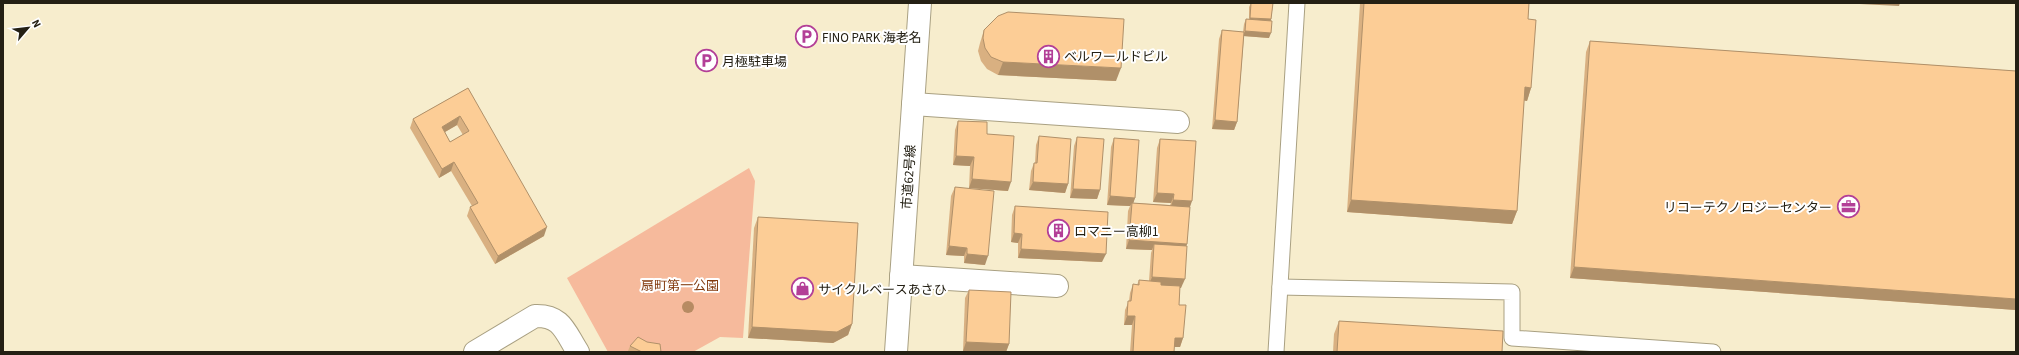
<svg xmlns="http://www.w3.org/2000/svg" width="2019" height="355" font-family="'Source Sans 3','Noto Sans JP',sans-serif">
<rect width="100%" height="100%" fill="#f7edcd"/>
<polygon fill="#f6ba9c" points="749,168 755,181 743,338 720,337 693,352 608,352 567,278"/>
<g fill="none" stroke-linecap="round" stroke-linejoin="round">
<defs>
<g id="service">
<polyline points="1280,287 1512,292 1512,338 1713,352"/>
<polyline points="1276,352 1297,3"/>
</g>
<g id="minor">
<polyline points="913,104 1178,122"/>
<polyline points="901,276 1057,286"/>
<path d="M475,352L535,316C562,315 565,332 578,352"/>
</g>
<polyline id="tertiary" points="896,352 920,3"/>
</defs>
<use href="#service" stroke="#a9a082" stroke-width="17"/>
<use href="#minor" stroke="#a9a082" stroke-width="24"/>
<use href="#tertiary" stroke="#a9a082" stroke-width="24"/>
<use href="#service" stroke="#fff" stroke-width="15"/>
<use href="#minor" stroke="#fff" stroke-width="22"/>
<use href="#tertiary" stroke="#fff" stroke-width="22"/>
</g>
<circle fill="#b78b63" cx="688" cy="307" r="6"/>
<g fill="#d9b081" fill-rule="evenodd">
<polygon points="1251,3 1273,3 1269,38 1244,36 1237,122 1234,130 1212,129 1219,39 1222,30 1243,32 1244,24 1246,19 1249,19 1249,7"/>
<polygon points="1360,3 1529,3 1528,19 1531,88 1527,101 1524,100 1517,211 1512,224 1347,212"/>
<polygon points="984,30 1116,81 998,75 987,69 981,61 978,51 980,43"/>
<polygon points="1590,41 2016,71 2016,310 1570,278 1586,52"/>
<path d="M468,88L544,236L495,264L467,216L470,207L472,206L451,171L439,178L410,128L413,119ZM457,125L463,135L450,142L445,132Z"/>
<polygon points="958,121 987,134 1008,191 969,188 970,166 953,165 955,130"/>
<polygon points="1039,136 1068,184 1065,193 1029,190 1031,171 1034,163 1035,163 1036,145"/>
<polygon points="1077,137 1100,190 1097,199 1070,198 1074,146"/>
<polygon points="1114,138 1135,198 1133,203 1170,205 1171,203 1153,202 1157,148 1160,139 1189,209 1181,288 1180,288 1179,305 1183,338 1180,347 1174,347 1174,352 1130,352 1132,325 1124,325 1125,310 1129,301 1130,293 1133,284 1137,285 1139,280 1149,281 1151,253 1152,250 1126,249 1128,211 1130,206 1107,205 1111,147"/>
<polygon points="955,187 985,265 964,263 964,256 946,255 951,196"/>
<polygon points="1015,206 1102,262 1018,258 1018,243 1011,242 1012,215"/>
<polygon points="758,217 852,324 848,335 833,343 748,338 754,228"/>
<polygon points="969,290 1009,344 1006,352 982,352 963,351 965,298"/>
<polygon points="1339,321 1502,352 1333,352 1334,334"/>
<polygon points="630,346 661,352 630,352 628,351"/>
</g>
<g fill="#b09069">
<polygon points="1840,3 1900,3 1899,6"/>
<polygon points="1250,18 1271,19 1270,24 1248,23"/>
<polygon points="1245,31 1271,33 1269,38 1243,36"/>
<polygon points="1003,62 1121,68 1116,81 998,75"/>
<polygon points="1525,87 1531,88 1527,101 1520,100"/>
<polygon points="460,116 457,125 438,136 442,127"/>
<polygon points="1215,120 1237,122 1234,130 1212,129"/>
<polygon points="956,156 974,157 970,166 953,165"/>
<polygon points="454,162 451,171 439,178 442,169"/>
<polygon points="972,179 1011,182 1008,191 969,188"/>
<polygon points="1033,182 1068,184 1065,193 1029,190"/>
<polygon points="1073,189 1100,190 1097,199 1070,198"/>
<polygon points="1157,193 1174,194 1171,203 1153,202"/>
<polygon points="1110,196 1135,198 1132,207 1132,203 1130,206 1107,205"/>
<polygon points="1173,200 1192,201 1189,210 1170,209"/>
<polygon points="1351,200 1517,211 1512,224 1347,212"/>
<polygon points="547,227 544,236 495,264 498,256"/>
<polygon points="1014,233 1022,234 1018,243 1011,242"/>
<polygon points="1129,240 1187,244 1184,252 1154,244 1152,250 1126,249"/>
<polygon points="949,246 967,248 964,256 946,255"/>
<polygon points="1021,249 1106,254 1102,262 1018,258"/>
<polygon points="967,254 988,256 985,265 964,263"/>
<polygon points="1574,267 2016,299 2016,310 1570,278"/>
<polygon points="1152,277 1185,279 1181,288 1149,285"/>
<polygon points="1127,316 1135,316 1132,325 1124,325"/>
<polygon points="852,324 848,335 833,343 748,338 752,327"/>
<polygon points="1175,338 1183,338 1180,347 1172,347"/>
<polygon points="966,342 1009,344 1006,352 982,352 963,351"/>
</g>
<g fill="#fccd96" stroke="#b09069" fill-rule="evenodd">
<polygon points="1251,3 1273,3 1271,19 1250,18"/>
<polygon points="1364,3 1529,3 1528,19 1536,20 1531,88 1525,87 1517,211 1351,200"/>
<polygon points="1008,12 1124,19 1121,68 1003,62 991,57 985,48 983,38 984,30 998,16"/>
<polygon points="1246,19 1272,21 1271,33 1245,31"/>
<polygon points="1222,30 1244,32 1237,122 1215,120"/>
<polygon points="1590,41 2016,71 2016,299 1574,267"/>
<path d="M468,88L547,227L498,256L470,207L478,203L454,162L442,169L413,119ZM460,116L469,131L450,142L442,127Z"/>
<polygon points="958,121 987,122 987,134 1014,136 1011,182 972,179 974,157 956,156"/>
<polygon points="1039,136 1071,139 1068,184 1033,182 1034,163 1037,163"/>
<polygon points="1077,137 1104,139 1100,190 1073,189"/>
<polygon points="1114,138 1139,140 1135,198 1110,196"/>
<polygon points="1160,139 1196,141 1192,201 1173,200 1174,194 1157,193"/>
<polygon points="955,187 994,191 988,256 967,254 967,248 949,246"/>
<polygon points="1132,203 1190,207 1187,244 1129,240"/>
<polygon points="1015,206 1108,212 1106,254 1021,249 1022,234 1014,233"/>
<polygon points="758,217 858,223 852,324 837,332 752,327"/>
<polygon points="1154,244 1187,246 1185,279 1152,277"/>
<polygon points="1139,280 1161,282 1161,285 1180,286 1179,305 1186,305 1183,338 1175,338 1174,352 1133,352 1135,316 1127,316 1128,301 1131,301 1133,284 1139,285"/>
<polygon points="969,290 1011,292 1009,344 966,342"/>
<polygon points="1339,321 1503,331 1502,352 1337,352"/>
<polygon points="638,337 647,342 660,344 661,352 642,352 630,346"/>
</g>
<defs>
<symbol id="parking-ring" viewBox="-11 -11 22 22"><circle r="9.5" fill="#fff" stroke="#b33f97" stroke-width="1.5"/><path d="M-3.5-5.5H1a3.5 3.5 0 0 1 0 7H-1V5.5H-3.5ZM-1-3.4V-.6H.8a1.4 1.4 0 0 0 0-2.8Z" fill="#b33f97"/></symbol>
<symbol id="building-ring" viewBox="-11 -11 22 22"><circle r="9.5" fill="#fff" stroke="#b33f97" stroke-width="1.5"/><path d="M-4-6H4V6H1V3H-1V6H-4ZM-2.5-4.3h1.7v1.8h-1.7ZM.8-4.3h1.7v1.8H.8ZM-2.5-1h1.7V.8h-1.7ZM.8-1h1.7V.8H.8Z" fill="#b33f97"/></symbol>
<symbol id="office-ring" viewBox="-11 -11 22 22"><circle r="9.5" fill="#fff" stroke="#b33f97" stroke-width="1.5"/><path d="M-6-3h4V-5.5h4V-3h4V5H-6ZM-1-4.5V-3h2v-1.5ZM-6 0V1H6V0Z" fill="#b33f97"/></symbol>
<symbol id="shop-ring" viewBox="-11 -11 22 22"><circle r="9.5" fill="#fff" stroke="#b33f97" stroke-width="1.5"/><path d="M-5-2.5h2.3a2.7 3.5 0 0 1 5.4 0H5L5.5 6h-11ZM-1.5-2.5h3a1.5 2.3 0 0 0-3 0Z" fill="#b33f97"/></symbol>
</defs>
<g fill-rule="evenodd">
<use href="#parking-ring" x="794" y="24" width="25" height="25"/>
<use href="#building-ring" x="1036" y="44" width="25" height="25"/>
<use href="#parking-ring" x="694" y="48" width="25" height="25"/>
<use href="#office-ring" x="1836" y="194" width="25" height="25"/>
<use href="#building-ring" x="1046" y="218" width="25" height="25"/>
<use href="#shop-ring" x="790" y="276" width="25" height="25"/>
</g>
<g text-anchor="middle" stroke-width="4" stroke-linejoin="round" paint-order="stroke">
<g font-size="13" fill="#242014" stroke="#fff" text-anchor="start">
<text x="822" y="42">FINO PARK 海老名</text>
<text x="1064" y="61">ベルワールドビル</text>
<text x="722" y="66">月極駐車場</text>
<text x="1832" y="212" text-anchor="end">リコーテクノロジーセンター</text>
<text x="1074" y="236">ロマニー高柳1</text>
<text x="818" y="294">サイクルベースあさひ</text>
</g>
<g font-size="13" fill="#242014" stroke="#fff">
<text transform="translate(908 177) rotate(-86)" y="5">市道62号線</text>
</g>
<g font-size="13" fill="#823a0d" stroke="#fff">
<text x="680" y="290">扇町第一公園</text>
</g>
</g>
<rect width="2019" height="355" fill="none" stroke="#242014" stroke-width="8"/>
<g transform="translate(28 28) rotate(62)" stroke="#ffffff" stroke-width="3" paint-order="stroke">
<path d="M0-3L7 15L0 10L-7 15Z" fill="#242014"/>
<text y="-6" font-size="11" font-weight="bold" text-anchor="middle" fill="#242014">N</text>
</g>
</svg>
